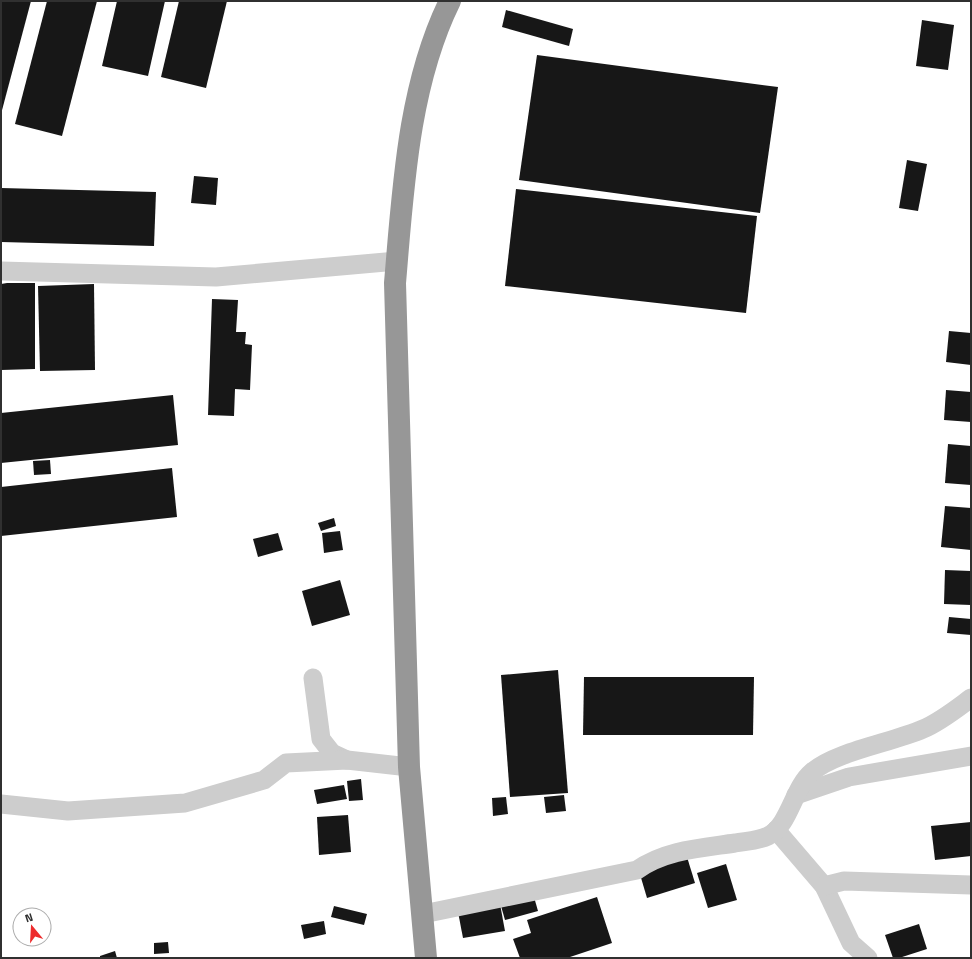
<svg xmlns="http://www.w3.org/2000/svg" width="972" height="959" font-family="'Titillium Web',sans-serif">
<rect width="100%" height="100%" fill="#fff"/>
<g fill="#171717">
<polygon points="1,1 31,1 1,114"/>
<polygon points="47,1 97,1 62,136 15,124"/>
<polygon points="117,1 165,1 148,76 102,66"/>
<polygon points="179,1 227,1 206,88 161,77"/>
<polygon points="506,10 573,29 569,46 502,27"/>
<polygon points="922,20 954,25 948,70 916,66"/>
<polygon points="537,55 778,87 760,213 519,180"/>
<polygon points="907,160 927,164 918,211 899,208"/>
<polygon points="194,176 218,178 216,205 191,203"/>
<polygon points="1,188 156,192 154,246 1,242"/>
<polygon points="516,189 757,216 746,313 505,286"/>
<polygon points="7,283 35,283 35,369 1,370 1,284"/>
<polygon points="94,284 95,370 40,371 38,286"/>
<polygon points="212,299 238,300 236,332 246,332 245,344 252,345 250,390 235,389 234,416 208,415"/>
<polygon points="949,331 971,333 971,365 946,362"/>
<polygon points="946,390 971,392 971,422 944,420"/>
<polygon points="173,395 178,445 1,463 1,413"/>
<polygon points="948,444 971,446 971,485 945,483"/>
<polygon points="50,460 51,474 34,475 33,461"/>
<polygon points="172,468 177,517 1,536 1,487"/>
<polygon points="945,506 971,508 971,550 941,547"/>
<polygon points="334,518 336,526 321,531 318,523"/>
<polygon points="340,531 343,550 324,553 322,533"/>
<polygon points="278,533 283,550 258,557 253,539"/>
<polygon points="945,570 971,571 971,605 944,604"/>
<polygon points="340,580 350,615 312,626 302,591"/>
<polygon points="949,617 971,619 971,635 947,633"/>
<polygon points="558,670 568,793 510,797 501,675"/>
<polygon points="584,677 754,677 753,735 583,735"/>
<polygon points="361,779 363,800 349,801 347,781"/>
<polygon points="344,785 347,799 317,804 314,790"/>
<polygon points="564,795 566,811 546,813 544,797"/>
<polygon points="506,797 508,814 493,816 492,798"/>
<polygon points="348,815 351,852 319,855 317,817"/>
<polygon points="971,822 971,856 935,860 931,826"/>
<polygon points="687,857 695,883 647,898 639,871"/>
<polygon points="726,864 737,900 708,908 697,873"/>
<polygon points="534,897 538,911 505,920 501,906"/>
<polygon points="597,897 612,943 567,958 520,958 513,939 531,933 527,920"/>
<polygon points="500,904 505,931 463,938 458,912"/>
<polygon points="334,906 367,914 364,925 331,917"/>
<polygon points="324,921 326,934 304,939 301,925"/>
<polygon points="919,924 927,949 899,958 893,958 885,935"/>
<polygon points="168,942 169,953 154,954 154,943"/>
<polygon points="115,951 117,958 100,958 100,956"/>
</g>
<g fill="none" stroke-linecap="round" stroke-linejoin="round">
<g stroke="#cdcdcd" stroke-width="19">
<polyline points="1,271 216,277 397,261"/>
<polyline points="313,678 321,739 332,753 347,760"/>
<polyline points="796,795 849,777 971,756"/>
<polyline points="1,804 68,811 185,803 264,780 286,763 347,760 409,767"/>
<polyline points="776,830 824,886 851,943 868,958"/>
<polyline points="824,886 844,881 971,885"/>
<path d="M423,914L637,870C665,850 701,848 735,843C746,841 758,841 768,836C790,825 793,788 812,772C837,751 891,743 923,729C940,722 956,709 971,698"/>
</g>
<path stroke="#979797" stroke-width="22" d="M426,958L409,767L395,283C403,190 408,86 450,1"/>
</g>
<rect width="972" height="959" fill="none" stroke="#303030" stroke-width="4"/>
<g transform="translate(32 927) rotate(342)"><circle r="19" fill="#ffffff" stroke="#acacac"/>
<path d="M0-3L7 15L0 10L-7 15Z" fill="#ed2c2d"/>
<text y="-6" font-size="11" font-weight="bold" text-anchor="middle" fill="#303030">N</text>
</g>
</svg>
